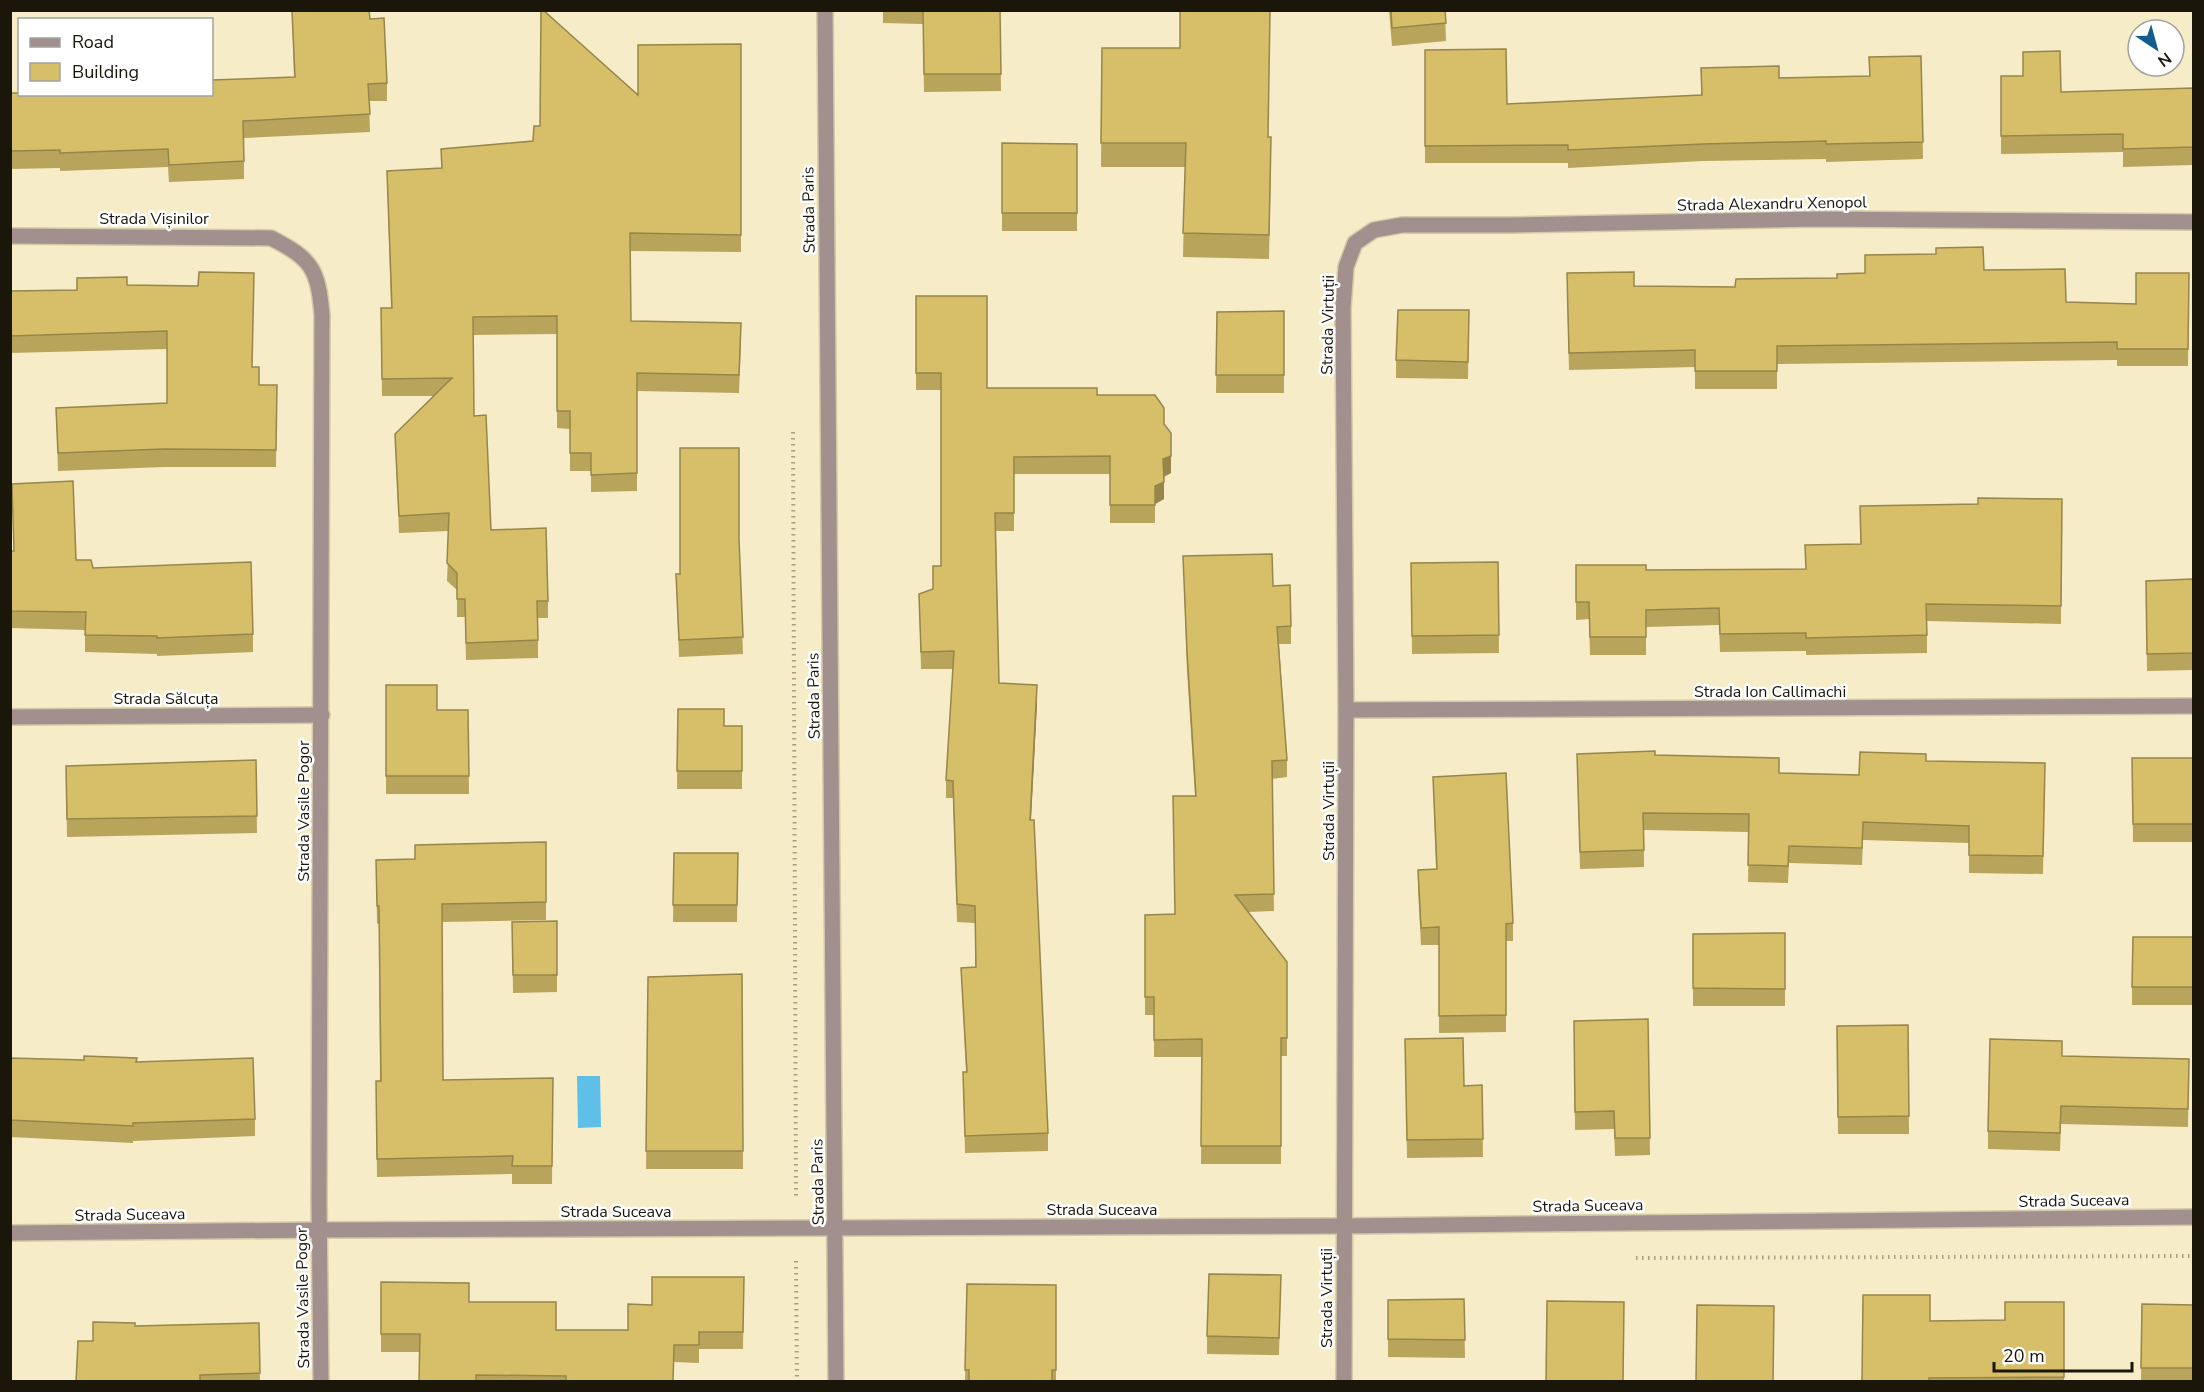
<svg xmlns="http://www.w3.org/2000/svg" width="2204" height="1392" font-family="'Nunito Sans',sans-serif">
<rect width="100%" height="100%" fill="#f6ecc7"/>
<polygon fill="#5ebfe8" points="577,1076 600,1076 601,1127 578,1128"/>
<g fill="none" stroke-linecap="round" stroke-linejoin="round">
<defs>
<g id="minor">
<polyline points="825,10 836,1382"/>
<path d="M10,236L271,238C312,259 318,269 322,315L319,1200L321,1382"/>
<polyline points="1346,710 2194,706"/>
<polyline points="10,717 322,715"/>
<polyline points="10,1233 320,1230 1344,1226 2194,1217"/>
<polyline points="1344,1382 1346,710 1343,308 1346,267 1355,243 1374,230 1402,225 1512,225 1817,219 2194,222"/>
</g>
</defs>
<use href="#minor" stroke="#d3caa9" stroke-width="18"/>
<g stroke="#a79f83" stroke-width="4" stroke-dasharray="1.5 4.5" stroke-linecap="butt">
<polyline points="793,432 796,1196"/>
<polyline points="1636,1258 2194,1256"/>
<polyline points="796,1261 797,1382"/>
</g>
<use href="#minor" stroke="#a2908f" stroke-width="15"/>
</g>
<g fill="#b9a45b">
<polygon points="883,10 1000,10 1001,91 924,92 923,24 883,23"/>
<polygon points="1389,10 1445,10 1446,41 1392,46"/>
<polygon points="292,11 370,19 387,83 387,101 369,101 370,132 244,138 244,179 169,182 168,167 60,171 60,168 10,169 10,93 20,94 294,77"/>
<polygon points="741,44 741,252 631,251 631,321 741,341 739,393 637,391 637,491 591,492 591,471 570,471 570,429 557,428 557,334 473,335 474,416 491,530 548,601 548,618 538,618 538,658 466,660 465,617 457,617 457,590 447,581 449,531 399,533 395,434 434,396 382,396 381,308 391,308 387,171 441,168 441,149 533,141 540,126 638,95"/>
<polygon points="1102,48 1269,137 1271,160 1269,259 1183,257 1185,167 1101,167"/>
<polygon points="1425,50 1507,104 1701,95 1701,68 1779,78 1869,76 1869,57 1921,56 1923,159 1826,162 1826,159 1703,161 1568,168 1568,163 1425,163"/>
<polygon points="2001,76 2061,92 2193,88 2193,165 2123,167 2123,152 2001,154"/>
<polygon points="1002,143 1077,144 1077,231 1002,231"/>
<polygon points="1984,270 2066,302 2136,304 2189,273 2188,366 2117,366 2117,360 1777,364 1777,389 1695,389 1695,367 1569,370 1567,291 1634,286 1735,287 1837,278"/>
<polygon points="127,285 253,367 259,385 277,385 276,467 164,467 58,471 56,408 167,403 167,349 10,353 10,291 77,290"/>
<polygon points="916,296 987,388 1097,395 1164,424 1171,473 1164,477 1164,499 1155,504 1155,523 1110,523 1110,474 1014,474 1014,531 996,531 999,683 1037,703 1031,820 1048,1133 1048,1151 965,1153 963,1072 966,1072 961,968 975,967 975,923 957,922 953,798 946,798 946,780 953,669 921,669 919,594 933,589 941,566 941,390 916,390"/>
<polygon points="1469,310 1468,379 1396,378 1396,360"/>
<polygon points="1284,311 1284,393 1216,393 1217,312"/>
<polygon points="12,484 76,560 93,568 253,634 253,652 157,656 157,654 85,652 85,630 10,628 10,551 14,551"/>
<polygon points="2062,499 2061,624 1927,621 1927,653 1806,655 1806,651 1720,652 1719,625 1646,627 1646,655 1590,655 1589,619 1576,620 1576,565 1646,570 1805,569 1861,544 1978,504"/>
<polygon points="739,539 743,654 679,657 676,574 680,574"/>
<polygon points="1183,556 1273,586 1291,626 1291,644 1279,644 1287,760 1287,777 1272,779 1274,911 1248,912 1287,962 1287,1056 1281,1056 1281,1164 1201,1164 1202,1057 1154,1057 1154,1015 1145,1015 1145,915 1175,914 1195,796 1187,670"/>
<polygon points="1498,562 1499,653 1412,654 1411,563"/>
<polygon points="2193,579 2193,670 2147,671 2146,581"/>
<polygon points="386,685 437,710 468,710 469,794 386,794"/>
<polygon points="678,709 724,726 742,726 742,789 677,789"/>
<polygon points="1577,754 1655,755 1779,773 1859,775 1926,761 2045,763 2043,874 1969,873 1969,843 1863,840 1862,865 1789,863 1788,883 1748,882 1749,832 1644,830 1644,867 1580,869"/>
<polygon points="2132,758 2193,758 2193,842 2133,842"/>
<polygon points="256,760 257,833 67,837 66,766"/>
<polygon points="1433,777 1513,923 1513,941 1506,941 1506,1032 1439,1033 1439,945 1421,945 1418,888 1418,870 1436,869"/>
<polygon points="546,842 546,920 442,922 443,1080 553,1078 552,1184 512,1184 512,1174 377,1177 376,1081 380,1081 379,923 377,924 376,860 415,859"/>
<polygon points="674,853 738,853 737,922 673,922"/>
<polygon points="557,921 557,992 513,993 512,922"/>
<polygon points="1785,933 1785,1006 1693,1006 1693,934"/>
<polygon points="2193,937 2193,1005 2132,1005 2132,987"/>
<polygon points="742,974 743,1169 646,1169 648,977"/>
<polygon points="1648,1019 1650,1155 1615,1156 1614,1129 1575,1130 1574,1021"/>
<polygon points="1908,1025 1909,1134 1838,1134 1837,1026"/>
<polygon points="1405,1039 1464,1086 1482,1085 1483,1157 1407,1158"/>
<polygon points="2062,1056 2189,1059 2188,1127 2061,1124 2060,1151 1988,1149 1988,1131"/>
<polygon points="10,1058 137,1062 255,1119 255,1136 133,1141 133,1143 10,1137"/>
<polygon points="1281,1275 1279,1355 1207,1354 1207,1336"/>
<polygon points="744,1277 743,1349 699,1349 699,1363 674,1362 673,1382 419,1382 419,1352 381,1352 381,1282 469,1302 556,1330 628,1330 652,1305"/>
<polygon points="967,1284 1056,1285 1056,1382 965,1382"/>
<polygon points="1464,1299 1465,1358 1388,1357 1388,1300"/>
<polygon points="2064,1302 2064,1382 1862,1382 1930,1321 2005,1320"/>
<polygon points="2142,1304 2193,1305 2193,1382 2141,1382"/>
<polygon points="259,1323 260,1382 76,1382 93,1341 135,1326"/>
</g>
<g fill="#96864a">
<polygon points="1171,433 1171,473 1163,477 1163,459"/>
<polygon points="1164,482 1164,499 1155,504 1155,486"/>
<polygon points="1037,685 1037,703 1030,838 1030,820"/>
</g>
<g fill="#d7bf6a" stroke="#96864a" stroke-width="1.5">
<polygon points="311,10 369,10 370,19 384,18 387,83 368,84 370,114 243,121 244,161 169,165 168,149 60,153 60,150 10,151 10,93 20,93 20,94 212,94 212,80 295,77 292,11"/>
<polygon points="541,10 543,10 638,95 638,45 741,44 741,235 630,233 631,321 741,323 739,375 637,373 637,473 591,475 591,453 570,453 570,411 557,411 557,316 473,317 474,416 486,415 491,530 546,528 548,601 537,601 538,640 466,643 465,599 457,599 457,573 447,563 449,513 399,516 395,434 452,378 382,379 381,308 392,308 387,171 442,168 441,149 533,141 534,126 540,126"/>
<polygon points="923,10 1000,10 1001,74 924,74"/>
<polygon points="1180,10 1270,10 1268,137 1271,137 1269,235 1183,233 1186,143 1101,143 1102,48 1180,48"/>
<polygon points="1391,10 1445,10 1446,23 1392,28"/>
<polygon points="1506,49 1507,104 1702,95 1701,68 1779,66 1779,78 1870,76 1869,57 1921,56 1923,142 1826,144 1826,141 1703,144 1568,150 1568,145 1425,146 1425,50"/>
<polygon points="2060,51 2061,92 2193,88 2193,147 2123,149 2123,134 2001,136 2001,76 2023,76 2023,52"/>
<polygon points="1002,143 1077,144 1077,213 1002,213"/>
<polygon points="1983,247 1984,270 2065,269 2066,302 2136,304 2136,273 2189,273 2188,349 2117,349 2117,342 1777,346 1777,371 1695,371 1695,350 1569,353 1567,273 1634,272 1634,286 1735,287 1736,279 1837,278 1837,274 1865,273 1865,255 1936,254 1936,248"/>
<polygon points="199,272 254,273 252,367 259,367 259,385 277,385 276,450 164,449 58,453 56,408 167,403 167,331 10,336 10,291 77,290 77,278 127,277 127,285 198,286"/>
<polygon points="916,296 987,296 987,388 1097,388 1097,395 1155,395 1164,408 1164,424 1171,433 1171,456 1163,459 1164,482 1155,486 1155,505 1110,505 1110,456 1014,457 1014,513 995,513 999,683 1037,685 1030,820 1034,820 1048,1133 965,1136 963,1072 967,1072 961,968 976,967 975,906 957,904 953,781 946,780 954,651 921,652 919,594 933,589 933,566 941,566 941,373 916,373"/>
<polygon points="1398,310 1469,310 1468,362 1396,360"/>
<polygon points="1284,311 1284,375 1216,375 1217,312"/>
<polygon points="680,448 739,448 739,539 743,637 679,640 676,574 680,574"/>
<polygon points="73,481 76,560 91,560 93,568 251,562 253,634 157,638 157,636 85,635 86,612 10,611 10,551 14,551 12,484"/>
<polygon points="1978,498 2062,499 2061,606 1926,604 1927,635 1806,638 1806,633 1720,634 1719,608 1646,610 1646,637 1590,637 1589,602 1576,602 1576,565 1646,565 1646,570 1806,569 1805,545 1861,544 1860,506 1978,504"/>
<polygon points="1272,554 1273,586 1290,585 1291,626 1277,627 1287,760 1272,761 1274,894 1235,895 1287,962 1287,1038 1281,1038 1281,1146 1201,1146 1202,1039 1154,1040 1154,997 1145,997 1145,915 1175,914 1173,796 1196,796 1187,652 1183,556"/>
<polygon points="1498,562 1499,635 1412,636 1411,563"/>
<polygon points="2193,579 2193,653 2147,654 2146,581"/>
<polygon points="386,685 437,685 437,710 468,710 469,776 386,776"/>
<polygon points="678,709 724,709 724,726 742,726 742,771 677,771"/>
<polygon points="1655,751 1655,755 1779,758 1779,773 1859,775 1860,752 1926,754 1926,761 2045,763 2043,856 1969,855 1969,826 1863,822 1862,848 1789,846 1788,866 1748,865 1749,814 1643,813 1644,850 1580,852 1577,754"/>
<polygon points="2132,758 2193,758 2193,824 2133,824"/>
<polygon points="256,760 257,816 67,819 66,766"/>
<polygon points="1506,773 1513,923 1506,924 1506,1015 1439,1016 1439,927 1421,928 1418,870 1437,869 1433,777"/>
<polygon points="546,842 546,902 442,904 443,1080 553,1078 552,1166 512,1166 513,1156 377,1159 376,1081 381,1081 379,906 377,906 376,860 415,859 415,845"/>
<polygon points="674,853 738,853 737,905 673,905"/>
<polygon points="557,921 557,975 513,975 512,922"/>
<polygon points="1785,933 1785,989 1693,988 1693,934"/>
<polygon points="2133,937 2193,937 2193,987 2132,987"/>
<polygon points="742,974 743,1151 646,1151 648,977"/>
<polygon points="1648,1019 1650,1138 1615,1138 1614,1111 1575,1112 1574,1021"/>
<polygon points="1908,1025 1909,1116 1838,1117 1837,1026"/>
<polygon points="1463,1038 1464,1086 1482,1085 1483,1139 1407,1140 1405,1039"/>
<polygon points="1990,1039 2062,1041 2062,1056 2189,1059 2188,1109 2061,1106 2060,1133 1988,1131"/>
<polygon points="84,1056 137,1058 136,1062 253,1058 255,1119 133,1123 133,1126 10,1120 10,1058 84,1060"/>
<polygon points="1209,1274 1281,1275 1279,1338 1207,1336"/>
<polygon points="652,1277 744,1277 743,1332 699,1332 699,1345 674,1345 673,1382 566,1382 566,1376 476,1375 476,1382 419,1382 420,1334 381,1334 381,1282 469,1283 469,1302 556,1302 556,1330 628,1330 628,1304 652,1305"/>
<polygon points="967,1284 1056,1285 1056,1370 1052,1370 1052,1382 969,1382 969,1370 965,1370"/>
<polygon points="1863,1295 1930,1295 1930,1321 2005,1320 2005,1302 2064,1302 2064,1377 1929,1378 1929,1382 1862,1382"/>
<polygon points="1464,1299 1465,1340 1388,1339 1388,1300"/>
<polygon points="1547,1301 1624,1302 1623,1382 1546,1382"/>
<polygon points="2142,1304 2193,1305 2193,1368 2141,1368"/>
<polygon points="1697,1305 1774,1306 1773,1382 1696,1382"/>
<polygon points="93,1322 135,1323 135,1326 259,1323 260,1373 200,1375 200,1382 76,1382 78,1341 93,1341"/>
</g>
<g text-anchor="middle" stroke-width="5" stroke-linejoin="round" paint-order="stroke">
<g font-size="16" fill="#1a1609" stroke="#fff">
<text transform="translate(1772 203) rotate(-1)" y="6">Strada Alexandru Xenopol</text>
<text transform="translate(808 210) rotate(-91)" y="6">Strada Paris</text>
<text x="154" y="224">Strada Vișinilor</text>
<text transform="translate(1327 325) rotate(-89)" y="6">Strada Virtuții</text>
<text x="1770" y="697">Strada Ion Callimachi</text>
<text transform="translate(813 696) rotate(-91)" y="6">Strada Paris</text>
<text x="166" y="704">Strada Sălcuța</text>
<text transform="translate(303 811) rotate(-90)" y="6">Strada Vasile Pogor</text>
<text transform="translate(1328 811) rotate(-90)" y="6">Strada Virtuții</text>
<text transform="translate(817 1182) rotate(-91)" y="6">Strada Paris</text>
<text transform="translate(2074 1200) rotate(-1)" y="6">Strada Suceava</text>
<text transform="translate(1588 1205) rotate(-1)" y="6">Strada Suceava</text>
<text x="1102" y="1215">Strada Suceava</text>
<text x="616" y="1217">Strada Suceava</text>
<text transform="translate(130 1214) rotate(-1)" y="6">Strada Suceava</text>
<text transform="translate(302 1298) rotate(-91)" y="6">Strada Vasile Pogor</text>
<text transform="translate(1326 1298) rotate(-90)" y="6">Strada Virtuții</text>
</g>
</g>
<rect width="2204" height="1392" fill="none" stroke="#1a1609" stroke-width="24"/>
<rect x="18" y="18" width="195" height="78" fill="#ffffff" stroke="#a3a29d" stroke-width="1.5"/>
<rect x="30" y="38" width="30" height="9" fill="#a2908f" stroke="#a3a29d" stroke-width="1.5"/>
<text x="72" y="48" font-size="18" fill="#1a1609">Road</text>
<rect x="30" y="63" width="30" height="18" fill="#d7bf6a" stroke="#a3a29d" stroke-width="1.5"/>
<text x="72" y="78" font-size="18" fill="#1a1609">Building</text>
<g transform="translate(2156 48) rotate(144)"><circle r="28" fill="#ffffff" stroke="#a3a29d" stroke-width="1.5"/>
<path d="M0-4.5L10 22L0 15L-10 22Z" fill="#115d90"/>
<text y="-9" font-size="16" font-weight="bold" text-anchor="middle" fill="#1a1609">N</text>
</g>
<path d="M1994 1362v9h138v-9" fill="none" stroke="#1a1609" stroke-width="3"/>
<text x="2003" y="1362" font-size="18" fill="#1a1609" stroke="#ffffff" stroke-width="4.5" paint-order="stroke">20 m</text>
</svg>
